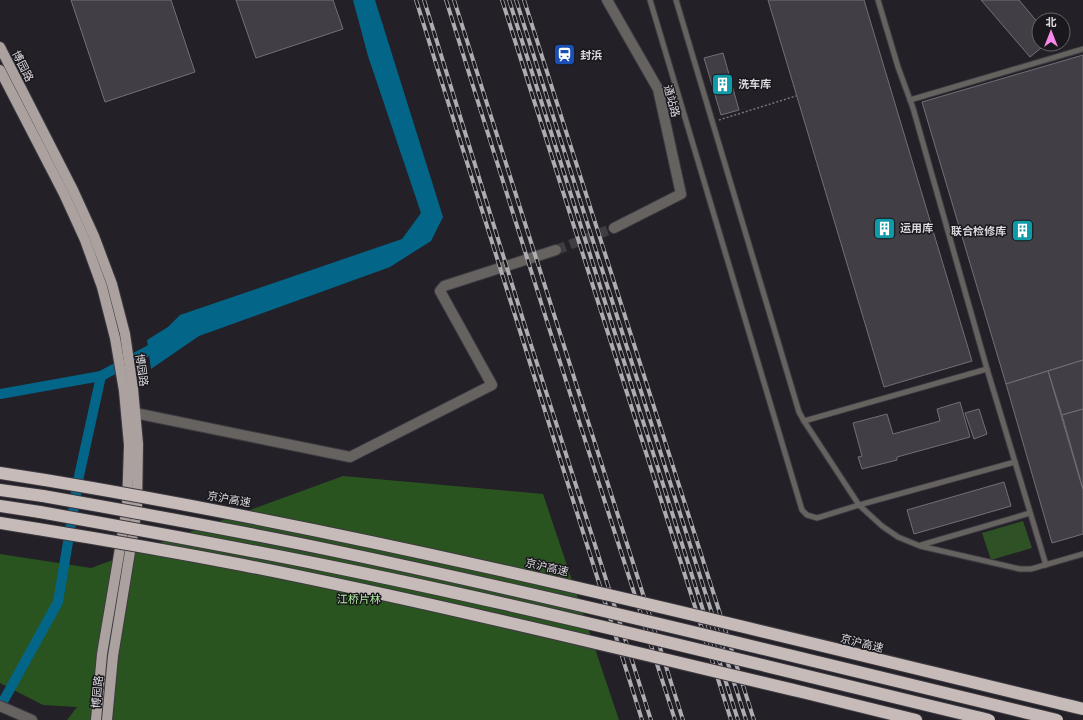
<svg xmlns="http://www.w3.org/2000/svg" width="1083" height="720" font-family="'Source Sans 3','Noto Sans SC',sans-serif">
<rect width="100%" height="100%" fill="#232027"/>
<polygon fill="#2e5125" points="1023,521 1032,548 991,560 982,533"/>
<polygon fill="#2a541f" points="343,476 543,494 619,720 67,720 77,707 43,705 0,683 0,554 91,568"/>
<polygon fill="#036588" points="353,0 375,0 443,217 431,241 390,267 199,336 151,369 147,340 168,327 180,315 402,239 421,213 368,56"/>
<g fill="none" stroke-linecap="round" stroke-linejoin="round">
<g stroke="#036588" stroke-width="10">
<polyline points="0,394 101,376 159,345"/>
<polyline points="0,707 58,602 79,476 101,376"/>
</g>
</g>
<g fill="#423e46" stroke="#726f77">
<polygon points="71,0 171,0 195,72 105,102"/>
<polygon points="236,0 333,0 343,29 256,58"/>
<polygon points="768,0 864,0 972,361 884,387"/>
<polygon points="981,0 1019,0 1039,24 1039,44 1046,44 1030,57"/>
<polygon points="723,53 739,110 721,115 704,58"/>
<polygon points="1083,55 1083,360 1006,384 922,102"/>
<polygon points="1083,360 1083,409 1062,415 1048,371"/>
<polygon points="1048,371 1083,490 1083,534 1052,543 1006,384"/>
<polygon points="960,402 970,437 897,457 897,460 862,469 858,457 862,456 853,423 887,414 893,434 940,421 937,409"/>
<polygon points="979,409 987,434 974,439 965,413"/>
<polygon points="1083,409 1083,489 1062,415"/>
<polygon points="1004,482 1011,506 914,534 907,510"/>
</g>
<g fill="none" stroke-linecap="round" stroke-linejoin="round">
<polyline stroke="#3f3c42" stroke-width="10" stroke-dasharray="10 5" stroke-linecap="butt" points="556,250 614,228"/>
<defs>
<g id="service">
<polyline points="650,0 802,510 807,515 817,518 859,505 1015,462"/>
<polyline points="676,0 799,412 804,421 859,505 882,526 898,537 920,546 1020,569 1031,569 1083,554"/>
<polyline points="878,0 898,67 913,108 987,369 1046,565"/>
<polyline points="910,100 1083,49"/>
<polyline points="804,421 987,369"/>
<polyline points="921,545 1030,513"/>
</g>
<g id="minor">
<polyline points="607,0 658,89 681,194 614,228"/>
<polyline points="135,413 350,457 492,385 440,291 444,286 556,250"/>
<polyline points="0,706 32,720"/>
</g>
<g id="primary">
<polyline points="0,47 73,190 94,236 112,284 125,334 133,389 138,444 137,509 113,656 107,720"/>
<polyline points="0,70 64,194 85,240 102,287 115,338 124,391 129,445 127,507 102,654 96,720"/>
</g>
<g id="motorway">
<polyline points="0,473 45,480"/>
<polyline points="0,490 43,496"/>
<polyline points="0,506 40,512"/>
<polyline points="0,523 38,529"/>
<polyline points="802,692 916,720"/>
</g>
</defs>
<use href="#service" stroke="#3d3a41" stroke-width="7"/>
<use href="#minor" stroke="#3d3a41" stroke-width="12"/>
<use href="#primary" stroke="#3d3a41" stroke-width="12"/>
<use href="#motorway" stroke="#3d3a41" stroke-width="14"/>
<polyline stroke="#78767b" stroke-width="1.5" stroke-dasharray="2 2" stroke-linecap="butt" points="719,120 796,96"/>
<use href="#service" stroke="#666260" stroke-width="5"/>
<use href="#minor" stroke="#666260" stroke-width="10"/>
<use href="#primary" stroke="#aba29f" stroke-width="10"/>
<use href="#motorway" stroke="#c6bbb8" stroke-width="12"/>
<defs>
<g id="rail">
<polyline points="416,0 642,720"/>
<polyline points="424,0 525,326 651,720"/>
<polyline points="446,0 550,331 675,720"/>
<polyline points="454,0 683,720"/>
<polyline points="502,0 731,720"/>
<polyline points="509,0 738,720"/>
<polyline points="516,0 746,720"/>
<polyline points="524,0 754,720"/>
</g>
</defs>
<use href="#rail" stroke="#afacb1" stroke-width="4"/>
<use href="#rail" stroke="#1a171d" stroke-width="2.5" stroke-dasharray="8" stroke-linecap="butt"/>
<defs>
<g id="motorway-bridge">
<path d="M45,480C395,538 739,626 1083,709"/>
<path d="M43,496C139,513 235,530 330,550C574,601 815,662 1057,720"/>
<path d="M40,512C135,529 229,546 323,565C547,610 767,667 989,720"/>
<path d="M38,529C106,540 175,552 243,565C430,602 616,648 802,692"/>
</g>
</defs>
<use href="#motorway-bridge" stroke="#3d3a41" stroke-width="14" stroke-linecap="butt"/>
<use href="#motorway-bridge" stroke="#c6bbb8" stroke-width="12"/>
</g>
<defs>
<symbol id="station-square" viewBox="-11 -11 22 22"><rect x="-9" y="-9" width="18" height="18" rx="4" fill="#1a4fb4" stroke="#1a171d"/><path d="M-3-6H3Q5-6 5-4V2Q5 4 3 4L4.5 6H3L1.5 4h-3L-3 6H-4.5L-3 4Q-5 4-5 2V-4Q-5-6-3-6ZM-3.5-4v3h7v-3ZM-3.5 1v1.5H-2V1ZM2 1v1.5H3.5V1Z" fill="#fff"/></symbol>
<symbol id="building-square" viewBox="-11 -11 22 22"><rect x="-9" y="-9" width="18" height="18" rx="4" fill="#0f9aa8" stroke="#1a171d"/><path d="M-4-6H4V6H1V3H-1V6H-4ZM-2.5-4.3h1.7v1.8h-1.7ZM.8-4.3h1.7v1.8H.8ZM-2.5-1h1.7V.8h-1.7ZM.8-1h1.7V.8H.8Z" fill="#fff"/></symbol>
</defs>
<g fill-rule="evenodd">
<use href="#station-square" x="552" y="42" width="25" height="25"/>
<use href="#building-square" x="710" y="72" width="25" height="25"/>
<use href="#building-square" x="872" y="216" width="25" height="25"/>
<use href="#building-square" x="1010" y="218" width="25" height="25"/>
</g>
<g text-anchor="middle" stroke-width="3" stroke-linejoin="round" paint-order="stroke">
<g font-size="11" font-weight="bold" fill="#dcdade" stroke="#1a171d" text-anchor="start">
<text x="580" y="59">封浜</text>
<text x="738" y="88">洗车库</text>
<text x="900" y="232">运用库</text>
<text x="1006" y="235" text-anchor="end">联合检修库</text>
</g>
<g font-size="11" fill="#dcdade" stroke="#1a171d">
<text transform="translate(23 66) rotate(63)" y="4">博园路</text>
<text transform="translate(672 101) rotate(75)" y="4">通站路</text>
<text transform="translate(142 370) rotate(82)" y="4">博园路</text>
<text transform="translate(229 499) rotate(10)" y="4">京沪高速</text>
<text transform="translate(547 567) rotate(13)" y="4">京沪高速</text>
<text transform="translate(862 643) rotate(14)" y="4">京沪高速</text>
<text transform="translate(97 692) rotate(-85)" y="4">博园路</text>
</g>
<g font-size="11" fill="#aded9d" stroke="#1a171d">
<text x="359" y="603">江桥片林</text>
</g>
</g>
<g transform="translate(1051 32)"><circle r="19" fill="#1a171d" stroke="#68656a"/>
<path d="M0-3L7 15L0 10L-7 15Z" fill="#f888ea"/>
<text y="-6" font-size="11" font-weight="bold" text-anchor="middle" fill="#dcdade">北</text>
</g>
</svg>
